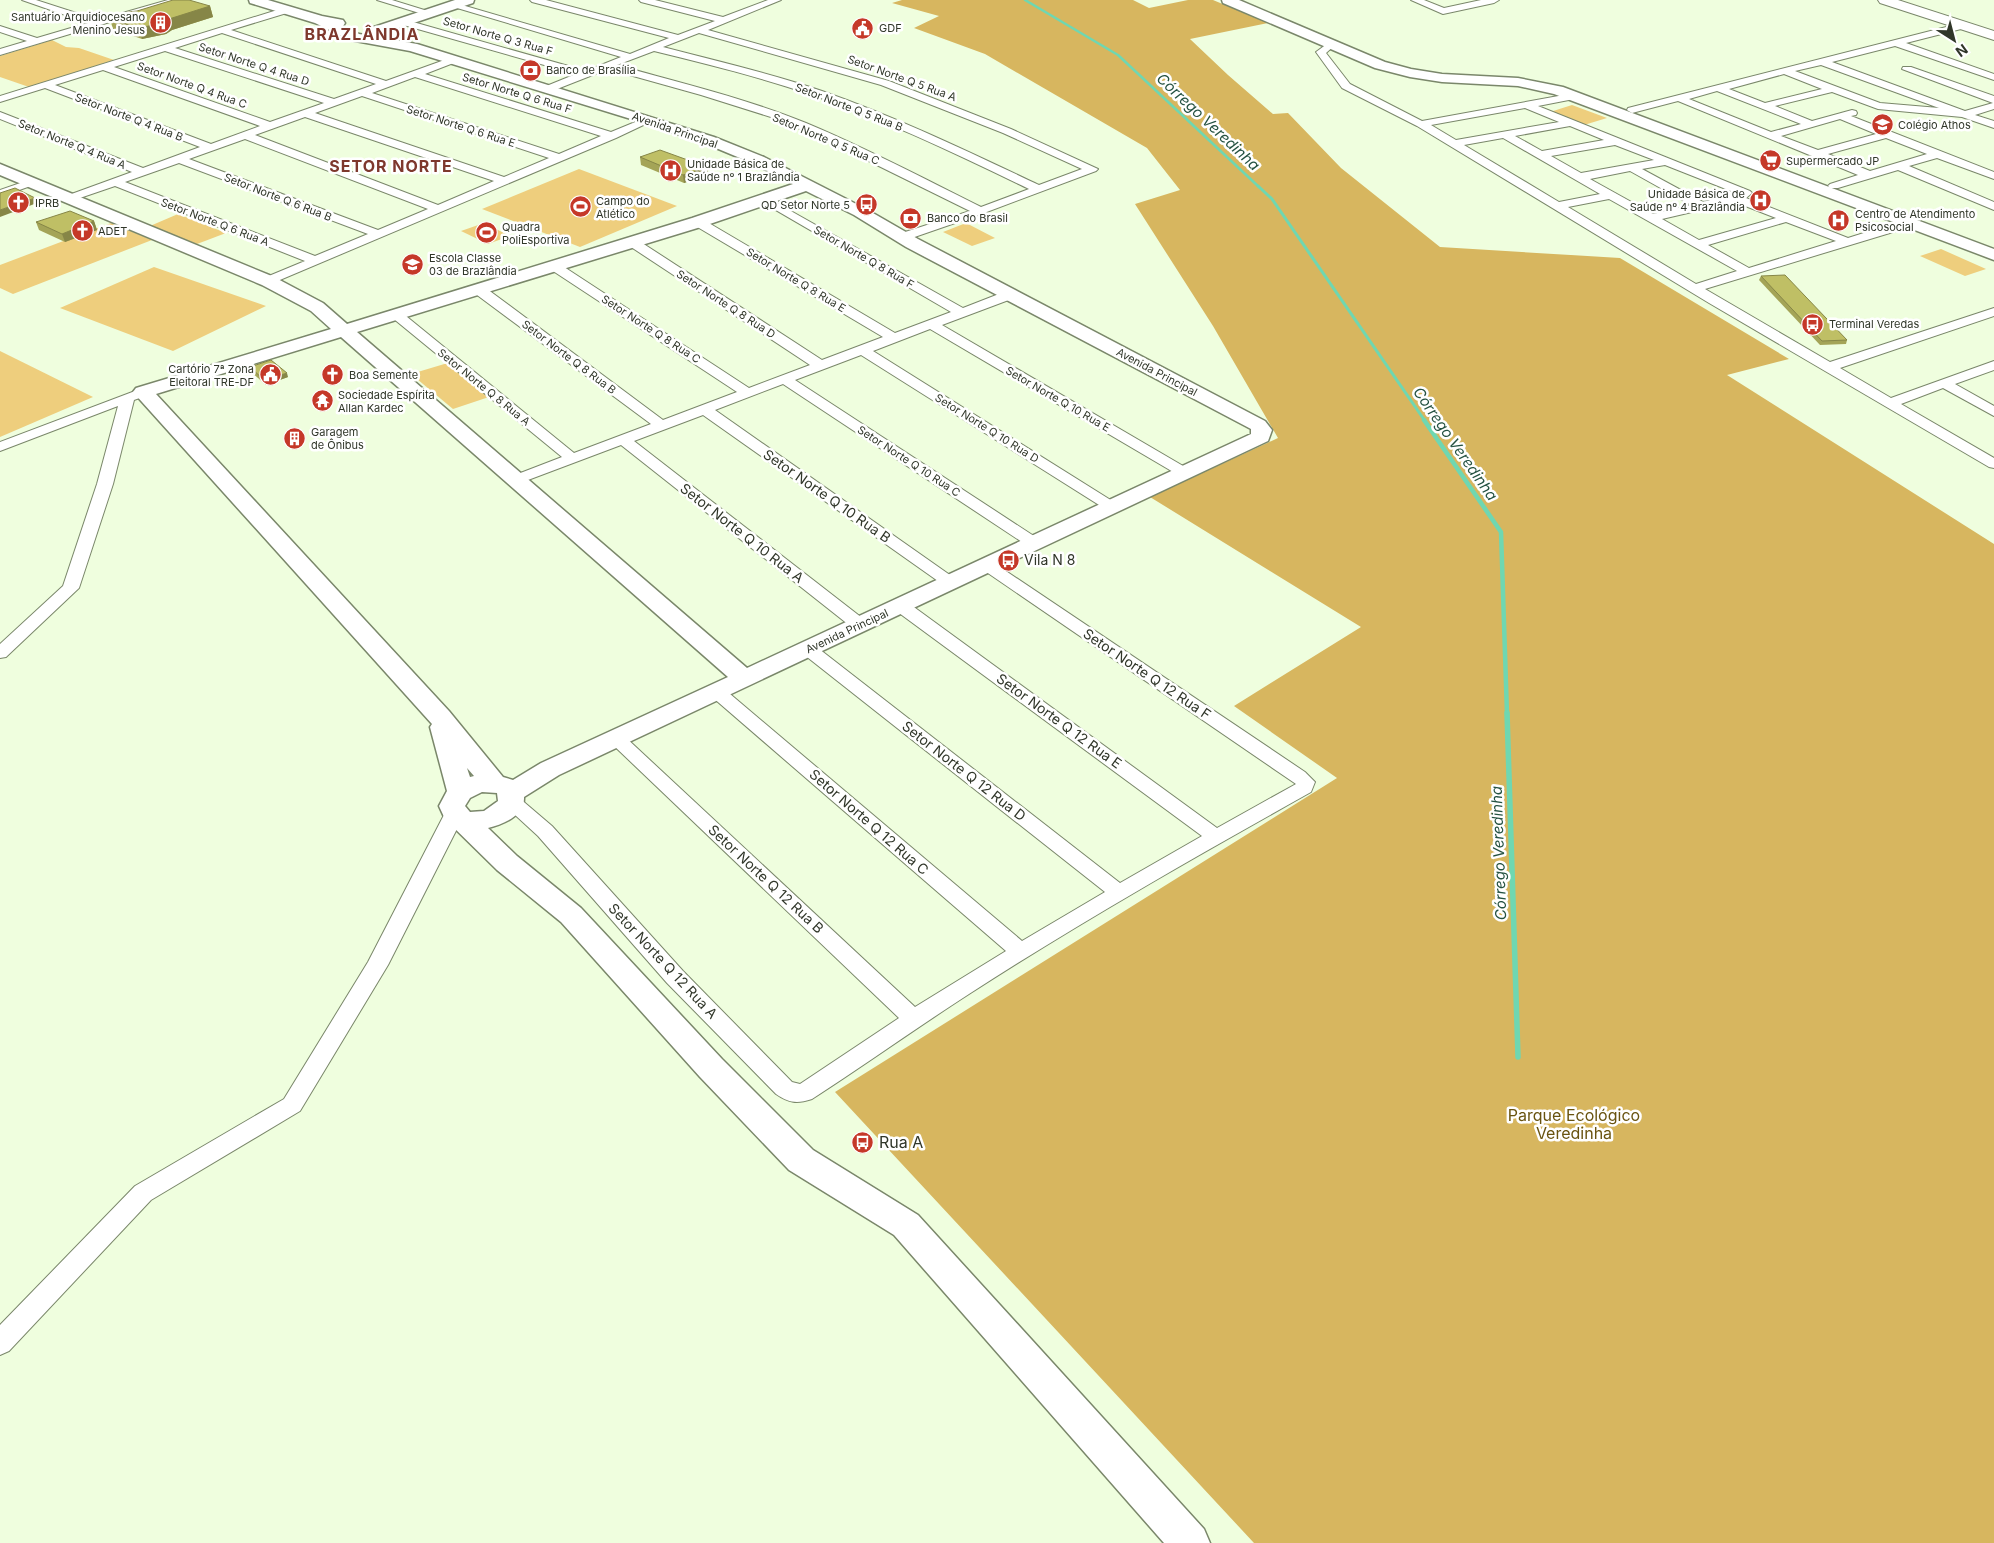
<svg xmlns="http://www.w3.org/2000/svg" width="1994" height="1543" font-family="Inter,sans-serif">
<rect width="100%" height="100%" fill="#effede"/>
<g fill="#eece7d">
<polygon points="52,40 66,47 79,48 114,60 29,87 0,77 0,56"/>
<polygon points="1572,105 1607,118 1584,125 1550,112"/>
<polygon points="579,169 677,206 580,247 482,209"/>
<polygon points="178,214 226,233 197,244 150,226"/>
<polygon points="111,223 152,240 13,294 0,288 0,265"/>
<polygon points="484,223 510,236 488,244 461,231"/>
<polygon points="966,223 995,238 972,246 943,232"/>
<polygon points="1941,249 1986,269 1965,276 1920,256"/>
<polygon points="154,267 266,306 173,351 60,308"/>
<polygon points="0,351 93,397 0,437"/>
<polygon points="451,362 492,396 453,409 411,374"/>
</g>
<polygon fill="#d7b65f" points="902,0 1133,0 1149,8 1188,0 1213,0 1268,23 1190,39 1228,75 1273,114 1288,113 1341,168 1440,247 1620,258 1789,359 1727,375 1994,544 1994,1543 1254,1543 835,1092 1337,778 1234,706 1361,627 1150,497 1278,438 1213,326 1135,204 1180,190 1147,148 985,54 914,28 939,16 892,3"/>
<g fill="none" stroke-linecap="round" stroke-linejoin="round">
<polyline stroke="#6fd7b1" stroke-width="2.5" points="1025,0 1118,55 1259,187"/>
<polyline stroke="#6fd7b1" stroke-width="3" points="1258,186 1272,199 1425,421"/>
<polyline stroke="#6fd7b1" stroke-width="4.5" points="1424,420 1501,532 1507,714"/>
<polyline stroke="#6fd7b1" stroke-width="5.5" points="1507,713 1518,1057"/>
<defs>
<g id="street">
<polygon points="22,0 36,0 98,20 168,0 183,0 0,55 0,49 27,41 0,32 0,26 37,38 88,23"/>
<polygon points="377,0 392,0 434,13 429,16"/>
<path d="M530,0H546L678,35L715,21L641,2L639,0H655L723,17L768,0H781L708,30L889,81L1011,129L1098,169L1096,171L984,213L903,241L899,240L897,237L899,234L970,211L820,137L774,118L701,95L608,69L552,91H544L543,89L544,87L576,74L400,24L398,22L400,20H406L586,71L621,57L447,5L452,2L455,3L630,54L669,38L532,2ZM699,33L881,85L1003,133L1082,169L1039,185C967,151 896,117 822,91C770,73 716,61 663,47ZM654,51C707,64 760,77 812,95C887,120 958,155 1029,189L981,207C923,178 866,148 806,123C745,98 680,83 617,65Z"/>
<polygon points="1411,0 1424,0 1444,8 1481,0 1499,0 1494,3 1443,14"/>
<path d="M287,7L292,10L290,12L231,30L386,81L450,58H456V62L425,74L611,132L645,118H653L654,120L616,138L268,285L264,284L262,281L264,278L305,261L115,186L74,200H66L64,198L66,196L132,172L0,119V112L143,168L200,147L45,88L0,102V96ZM222,33L376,84L334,99L175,48ZM165,51L324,103L270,122L114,67ZM103,70L260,126L211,144L55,85ZM415,77L601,136L559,154L372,93ZM362,96L549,158L504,177L315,113ZM305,117L494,181L438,205L255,135ZM245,139L428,209L378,230L189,159ZM179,163L368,234L315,256L125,182Z"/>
<path d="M1962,23L1965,24V28L1906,43L1994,74V80L1895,46L1832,62L1965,111L1993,103L1902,69L1903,67H1911L1994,96V109L1975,115L1994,121V128L1962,117L1878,109L1832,92L1775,106L1812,121L1852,110L1856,111L1857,113L1856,115L1851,116L1994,172V179L1937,158L1909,166L1994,202V210L1898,170L1838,188H1830L1828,186L1830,184L1858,175L1678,101L1632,113L1627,110L1628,108ZM1821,65L1939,108L1880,103L1795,71ZM1784,74L1822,89L1765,103L1729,89ZM1717,91L1801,124L1771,132L1689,99ZM1840,119L1876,134L1818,150L1781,136ZM1886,138L1927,154L1870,171L1828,154Z"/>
<path d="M1331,41L1336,44L1326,53L1350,84L1422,121L1575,93L1579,94L1580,96L1579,98L1538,106L1750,191L1752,193L1746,198L1848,238L1905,220H1913L1915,223L1913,226L1705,289L1830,362L1994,308V316L1840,368L1891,398L1994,361V370L1955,384L1994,406V416L1943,388L1901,404L1994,458V468L1989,467L1709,303L1417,126L1342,88L1316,52ZM1525,108L1559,122L1456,140L1431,125ZM1570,126L1604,140L1542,151L1515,136ZM1503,138L1600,194L1559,202L1464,145ZM1615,145L1654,160L1581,173L1551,156ZM1665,165L1736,193L1703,202L1642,169ZM1630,171L1691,205L1653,214L1590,179ZM1609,199L1737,271L1696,284L1568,207ZM1735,202L1776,218L1699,240L1662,219ZM1786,222L1836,241L1749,268L1708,245Z"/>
<polygon points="32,179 36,180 38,182 36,184 0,197 0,190"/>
<polygon points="766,197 963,308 1004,292 1014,292 1015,295 1014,298 942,325 1190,470 1193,473 1190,476 1180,476 930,329 873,351 1117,504 1120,507 1117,510 1107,510 861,355 795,380 1040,540 1042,543 1040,546 1028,546 783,384 715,410 957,580 959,583 957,586 945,586 703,415 634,441 866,621 868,625 866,629 854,629 621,445 520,483 510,483 507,480 510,477 562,457 389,315 396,311 401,312 574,453 651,424 473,292 472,289 473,286 483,286 663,420 737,392 550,269 548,266 550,263 558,263 749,388 810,365 628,245 626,242 628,239 636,239 822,360 883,337 694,225 692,222 694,219 702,219 895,333 951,312 762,202 760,200 762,198"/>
<polygon points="143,388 150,392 148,395 134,400 113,484 79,588 6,657 0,658 0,644 63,586 97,484 118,406 0,451 0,442"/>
<path d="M988,561L994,563L1305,772L1315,782L1311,792C1195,857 1080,922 969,994C916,1028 865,1065 812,1099C797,1104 789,1103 776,1094L667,983L538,836L501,802L504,797L511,796L518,797L552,826L683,971L792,1082L800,1084L899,1018L611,743L608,739L611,735L617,733L623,735L915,1007L1006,951L711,696L708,692L711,688L717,686L723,688L1022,941L1105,892L802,653L799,649L802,645L808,644L814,645L1120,883L1202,836L895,610L893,606L895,602H907L1217,828L1296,784L982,569L980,566L982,563Z"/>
<polygon points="455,807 462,808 465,813 388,965 300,1111 151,1200 9,1351 0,1355 0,1325 135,1186 284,1099 368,962 445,813 448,808"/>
</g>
<g id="secondary">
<path d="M249,0H268L322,16L343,20L345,23L343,26L359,34L417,44L714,137L764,157L866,209L918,239L1265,421L1272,430L1268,441L559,775L524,797C525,816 503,824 488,828L517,856L581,908L722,1059L813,1150L918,1215L1204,1529L1210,1543H1164L894,1235L789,1170L700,1077L561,922L497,870L445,819L439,806L447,791L430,727L432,724L133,392L136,388L331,329L311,311L262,285L0,175V164L274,277L323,303L347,324L692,218L793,184L752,163L704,143L644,123L410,51L350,40L315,23L250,3ZM806,191L854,215L906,247L1251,429V434L747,668L357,332L704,226ZM341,337L728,677L541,763L513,780L503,777L449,711L156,394ZM467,768L474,776L470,777ZM482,792L497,793L498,801L484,811L470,812L465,806L470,798Z"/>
<polygon points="455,0 474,0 473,3 381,34 371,34 369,31 371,28"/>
<polygon points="1222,0 1239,0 1385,62 1411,69 1442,74 1518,78 1563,87 1994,249 1994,260 1554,94 1518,86 1442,82 1410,77 1375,68 1223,3"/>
</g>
<polygon id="highway" points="1878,0 1898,0 1994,31 1994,40 1880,3"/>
</defs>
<use href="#street" stroke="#7a876a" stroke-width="2"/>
<use href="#secondary" stroke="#7a876a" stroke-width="3"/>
<use href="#highway" stroke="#7a876a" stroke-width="2"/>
<use href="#street" fill="#fff" fill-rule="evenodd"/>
<use href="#secondary" fill="#fff" fill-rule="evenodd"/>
<use href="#highway" fill="#fff" fill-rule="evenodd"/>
</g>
<g fill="#a4a457">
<polygon points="210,6 213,17 172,30 166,34 142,39 113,29 110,19 126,14"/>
<polygon points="640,157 707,167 708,174 684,183 641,165"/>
<polygon points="94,221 97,230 65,242 39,230 36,222"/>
<polygon points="1761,276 1847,340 1846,344 1820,345 1759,280"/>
<polygon points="250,367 288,377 266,385 251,372"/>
</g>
<g fill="#868647">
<polygon points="210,6 213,17 172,30 166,34 142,39 139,28"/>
<polygon points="707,167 708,174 684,183 683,175"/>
<polygon points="35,198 37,203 0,217 0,210"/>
<polygon points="94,221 97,230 65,242 62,234"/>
<polygon points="287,373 288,377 266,385 264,380"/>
</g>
<g fill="#bfbf65" stroke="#868647">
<polygon points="173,0 189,0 210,6 169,19 163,23 139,28 110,19 126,14 127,12 137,11"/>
<polygon points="660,150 707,167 683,175 640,157"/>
<polygon points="15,188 35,198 0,210 0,193"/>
<polygon points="70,211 94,221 62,234 36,222"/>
<polygon points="1785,275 1847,340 1822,341 1761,276"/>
<polygon points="271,360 287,373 264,380 250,367"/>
</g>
<defs>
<symbol id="building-disc" viewBox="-11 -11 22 22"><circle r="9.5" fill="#c53828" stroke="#fff"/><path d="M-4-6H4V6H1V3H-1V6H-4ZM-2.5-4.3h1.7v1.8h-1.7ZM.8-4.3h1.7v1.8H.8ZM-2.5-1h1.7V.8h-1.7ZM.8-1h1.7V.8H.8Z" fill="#fff"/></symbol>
<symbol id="civic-disc" viewBox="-11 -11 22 22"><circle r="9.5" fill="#c53828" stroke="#fff"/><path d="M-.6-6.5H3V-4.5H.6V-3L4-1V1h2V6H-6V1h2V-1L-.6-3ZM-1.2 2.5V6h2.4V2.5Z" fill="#fff"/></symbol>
<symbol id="bank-disc" viewBox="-11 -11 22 22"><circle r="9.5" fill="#c53828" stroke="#fff"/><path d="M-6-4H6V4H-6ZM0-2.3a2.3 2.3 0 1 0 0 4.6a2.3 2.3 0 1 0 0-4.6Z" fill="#fff"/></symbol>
<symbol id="school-disc" viewBox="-11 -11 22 22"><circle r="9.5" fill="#c53828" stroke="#fff"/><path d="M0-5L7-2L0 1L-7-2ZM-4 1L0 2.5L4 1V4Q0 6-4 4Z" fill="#fff"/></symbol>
<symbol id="supermarket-disc" viewBox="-11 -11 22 22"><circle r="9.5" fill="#c53828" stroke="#fff"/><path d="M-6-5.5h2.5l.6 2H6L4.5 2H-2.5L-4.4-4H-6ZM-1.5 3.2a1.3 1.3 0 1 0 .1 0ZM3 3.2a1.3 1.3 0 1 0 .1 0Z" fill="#fff"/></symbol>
<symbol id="hospital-disc" viewBox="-11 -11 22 22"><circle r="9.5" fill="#c53828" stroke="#fff"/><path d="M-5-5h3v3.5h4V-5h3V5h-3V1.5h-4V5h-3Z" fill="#fff"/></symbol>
<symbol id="church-disc" viewBox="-11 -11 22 22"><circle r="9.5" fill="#c53828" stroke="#fff"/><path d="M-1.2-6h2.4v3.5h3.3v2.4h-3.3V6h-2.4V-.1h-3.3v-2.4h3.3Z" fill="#fff"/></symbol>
<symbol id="bus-disc" viewBox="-11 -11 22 22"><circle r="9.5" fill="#c53828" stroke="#fff"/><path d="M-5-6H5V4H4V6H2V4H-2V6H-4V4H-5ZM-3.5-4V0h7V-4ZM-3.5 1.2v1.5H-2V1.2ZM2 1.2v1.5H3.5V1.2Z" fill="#fff"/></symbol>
<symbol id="stadium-disc" viewBox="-11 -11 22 22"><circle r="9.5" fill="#c53828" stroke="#fff"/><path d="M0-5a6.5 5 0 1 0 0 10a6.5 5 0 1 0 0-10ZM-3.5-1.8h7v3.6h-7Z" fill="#fff"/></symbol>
<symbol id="temple-disc" viewBox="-11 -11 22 22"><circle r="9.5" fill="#c53828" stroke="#fff"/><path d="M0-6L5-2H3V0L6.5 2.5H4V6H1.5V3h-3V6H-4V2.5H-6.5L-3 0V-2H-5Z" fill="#fff"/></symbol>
</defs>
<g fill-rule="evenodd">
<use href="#building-disc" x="148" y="10" width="25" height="25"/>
<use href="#civic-disc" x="850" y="16" width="25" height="25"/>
<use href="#bank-disc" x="518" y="58" width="25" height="25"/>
<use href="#school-disc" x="1870" y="112" width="25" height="25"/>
<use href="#supermarket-disc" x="1758" y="148" width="25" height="25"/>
<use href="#hospital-disc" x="658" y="158" width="25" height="25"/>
<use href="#hospital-disc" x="1748" y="188" width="25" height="25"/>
<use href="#church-disc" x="6" y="190" width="25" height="25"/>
<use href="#bus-disc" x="854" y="192" width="25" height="25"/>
<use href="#stadium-disc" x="568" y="194" width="25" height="25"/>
<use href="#bank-disc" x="898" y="206" width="25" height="25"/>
<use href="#hospital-disc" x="1826" y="208" width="25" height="25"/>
<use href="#church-disc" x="70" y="218" width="25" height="25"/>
<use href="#stadium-disc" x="474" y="220" width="25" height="25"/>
<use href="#school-disc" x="400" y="252" width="25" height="25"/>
<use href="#bus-disc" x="1800" y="312" width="25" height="25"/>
<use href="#civic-disc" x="258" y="362" width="25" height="25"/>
<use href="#church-disc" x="320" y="362" width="25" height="25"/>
<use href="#temple-disc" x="310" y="388" width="25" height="25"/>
<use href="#building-disc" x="282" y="426" width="25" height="25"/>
<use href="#bus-disc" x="996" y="548" width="25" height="25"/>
<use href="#bus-disc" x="850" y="1130" width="25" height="25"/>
</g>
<g text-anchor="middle" stroke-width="5" stroke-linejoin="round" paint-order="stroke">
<g font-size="11" fill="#303629" stroke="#fff" text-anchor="start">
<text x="145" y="21" text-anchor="end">Santuário Arquidiocesano<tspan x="145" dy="13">Menino Jesus</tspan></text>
<text x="879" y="32">GDF</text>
<text x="546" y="74">Banco de Brasília</text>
<text x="1898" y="129">Colégio Athos</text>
<text x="1786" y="165">Supermercado JP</text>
<text x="687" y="168">Unidade Básica de<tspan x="687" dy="13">Saúde nº 1 Brazlândia</tspan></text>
<text x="1745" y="198" text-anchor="end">Unidade Básica de<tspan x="1745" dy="13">Saúde nº 4 Brazlândia</tspan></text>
<text x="596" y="205">Campo do<tspan x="596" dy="13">Atlético</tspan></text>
<text x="35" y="207">IPRB</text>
<text x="850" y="209" text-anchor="end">QD Setor Norte 5</text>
<text x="1855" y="218">Centro de Atendimento<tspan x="1855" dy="13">Psicosocial</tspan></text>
<text x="927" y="222">Banco do Brasil</text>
<text x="502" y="231">Quadra<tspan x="502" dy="13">PoliEsportiva</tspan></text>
<text x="98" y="235">ADET</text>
<text x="429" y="262">Escola Classe<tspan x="429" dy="13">03 de Brazlândia</tspan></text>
<text x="1829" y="328">Terminal Veredas</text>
<text x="254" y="373" text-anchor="end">Cartório 7ª Zona<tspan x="254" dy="13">Eleitoral TRE-DF</tspan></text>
<text x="349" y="379">Boa Semente</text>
<text x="338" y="399">Sociedade Espírita<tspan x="338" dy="13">Allan Kardec</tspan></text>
<text x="311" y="436">Garagem<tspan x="311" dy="13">de Ônibus</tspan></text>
</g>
<g font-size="11" fill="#303629" stroke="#fff">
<text transform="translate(498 36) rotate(16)" y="4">Setor Norte Q 3 Rua F</text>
<text transform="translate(254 64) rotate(18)" y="4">Setor Norte Q 4 Rua D</text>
<text transform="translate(902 78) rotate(20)" y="4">Setor Norte Q 5 Rua A</text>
<text transform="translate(192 85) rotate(20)" y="4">Setor Norte Q 4 Rua C</text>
<text transform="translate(517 93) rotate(17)" y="4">Setor Norte Q 6 Rua F</text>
<text transform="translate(849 107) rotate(21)" y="4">Setor Norte Q 5 Rua B</text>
<text transform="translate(129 117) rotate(21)" y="4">Setor Norte Q 4 Rua B</text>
<text transform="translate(461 126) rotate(18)" y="4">Setor Norte Q 6 Rua E</text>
<text transform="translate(675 130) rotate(19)" y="4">Avenida Principal</text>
<text transform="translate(826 139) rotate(23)" y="4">Setor Norte Q 5 Rua C</text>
<text transform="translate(72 144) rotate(22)" y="4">Setor Norte Q 4 Rua A</text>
<text transform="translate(278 197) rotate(21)" y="4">Setor Norte Q 6 Rua B</text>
<text transform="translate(215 222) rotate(21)" y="4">Setor Norte Q 6 Rua A</text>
<text transform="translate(864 257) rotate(30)" y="4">Setor Norte Q 8 Rua F</text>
<text transform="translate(796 280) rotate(31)" y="4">Setor Norte Q 8 Rua E</text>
<text transform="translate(726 304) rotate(33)" y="4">Setor Norte Q 8 Rua D</text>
<text transform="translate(651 329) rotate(33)" y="4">Setor Norte Q 8 Rua C</text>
<text transform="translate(569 357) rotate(37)" y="4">Setor Norte Q 8 Rua B</text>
<text transform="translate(1157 372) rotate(28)" y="4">Avenida Principal</text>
<text transform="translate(484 387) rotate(39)" y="4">Setor Norte Q 8 Rua A</text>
<text transform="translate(1058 399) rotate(30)" y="4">Setor Norte Q 10 Rua E</text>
<text transform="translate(987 428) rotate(32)" y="4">Setor Norte Q 10 Rua D</text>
<text transform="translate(909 461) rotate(33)" y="4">Setor Norte Q 10 Rua C</text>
<text transform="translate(847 631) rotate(-25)" y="4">Avenida Principal</text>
</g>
<g font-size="14" fill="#303629" stroke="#fff">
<text transform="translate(827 496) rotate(35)" y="5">Setor Norte Q 10 Rua B</text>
<text transform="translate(742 533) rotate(38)" y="5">Setor Norte Q 10 Rua A</text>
<text transform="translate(1147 674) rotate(34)" y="5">Setor Norte Q 12 Rua F</text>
<text transform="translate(1059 721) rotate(36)" y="5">Setor Norte Q 12 Rua E</text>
<text transform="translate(964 771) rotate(38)" y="5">Setor Norte Q 12 Rua D</text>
<text transform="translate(869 822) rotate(41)" y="5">Setor Norte Q 12 Rua C</text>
<text transform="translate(766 879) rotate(43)" y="5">Setor Norte Q 12 Rua B</text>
<text transform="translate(663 961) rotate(47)" y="5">Setor Norte Q 12 Rua A</text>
</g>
<g font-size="14" fill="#303629" stroke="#fff" text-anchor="start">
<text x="1024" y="565">Vila N 8</text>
</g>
<g font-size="15" font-style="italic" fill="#255242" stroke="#fff">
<text transform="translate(1208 122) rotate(43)" y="5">Córrego Veredinha</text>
<text transform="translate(1455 444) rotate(55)" y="5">Córrego Veredinha</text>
<text transform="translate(1499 853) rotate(-92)" y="5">Córrego Veredinha</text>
</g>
<g font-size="16" font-weight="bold" letter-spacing="1" fill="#7e382d" stroke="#fff">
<text x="362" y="40">BRAZLÂNDIA</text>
<text x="391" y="172">SETOR NORTE</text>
</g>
<g font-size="16" fill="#69530f" stroke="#fff">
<text x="1574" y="1121">Parque Ecológico<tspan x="1574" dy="18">Veredinha</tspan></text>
</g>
<g font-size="16" fill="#303629" stroke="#fff" text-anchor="start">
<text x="879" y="1148">Rua A</text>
</g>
</g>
<g transform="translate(1954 40) rotate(144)" stroke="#ffffff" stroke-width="4" paint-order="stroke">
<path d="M0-4L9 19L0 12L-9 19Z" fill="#303629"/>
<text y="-8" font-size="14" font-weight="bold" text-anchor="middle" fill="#303629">N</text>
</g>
</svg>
